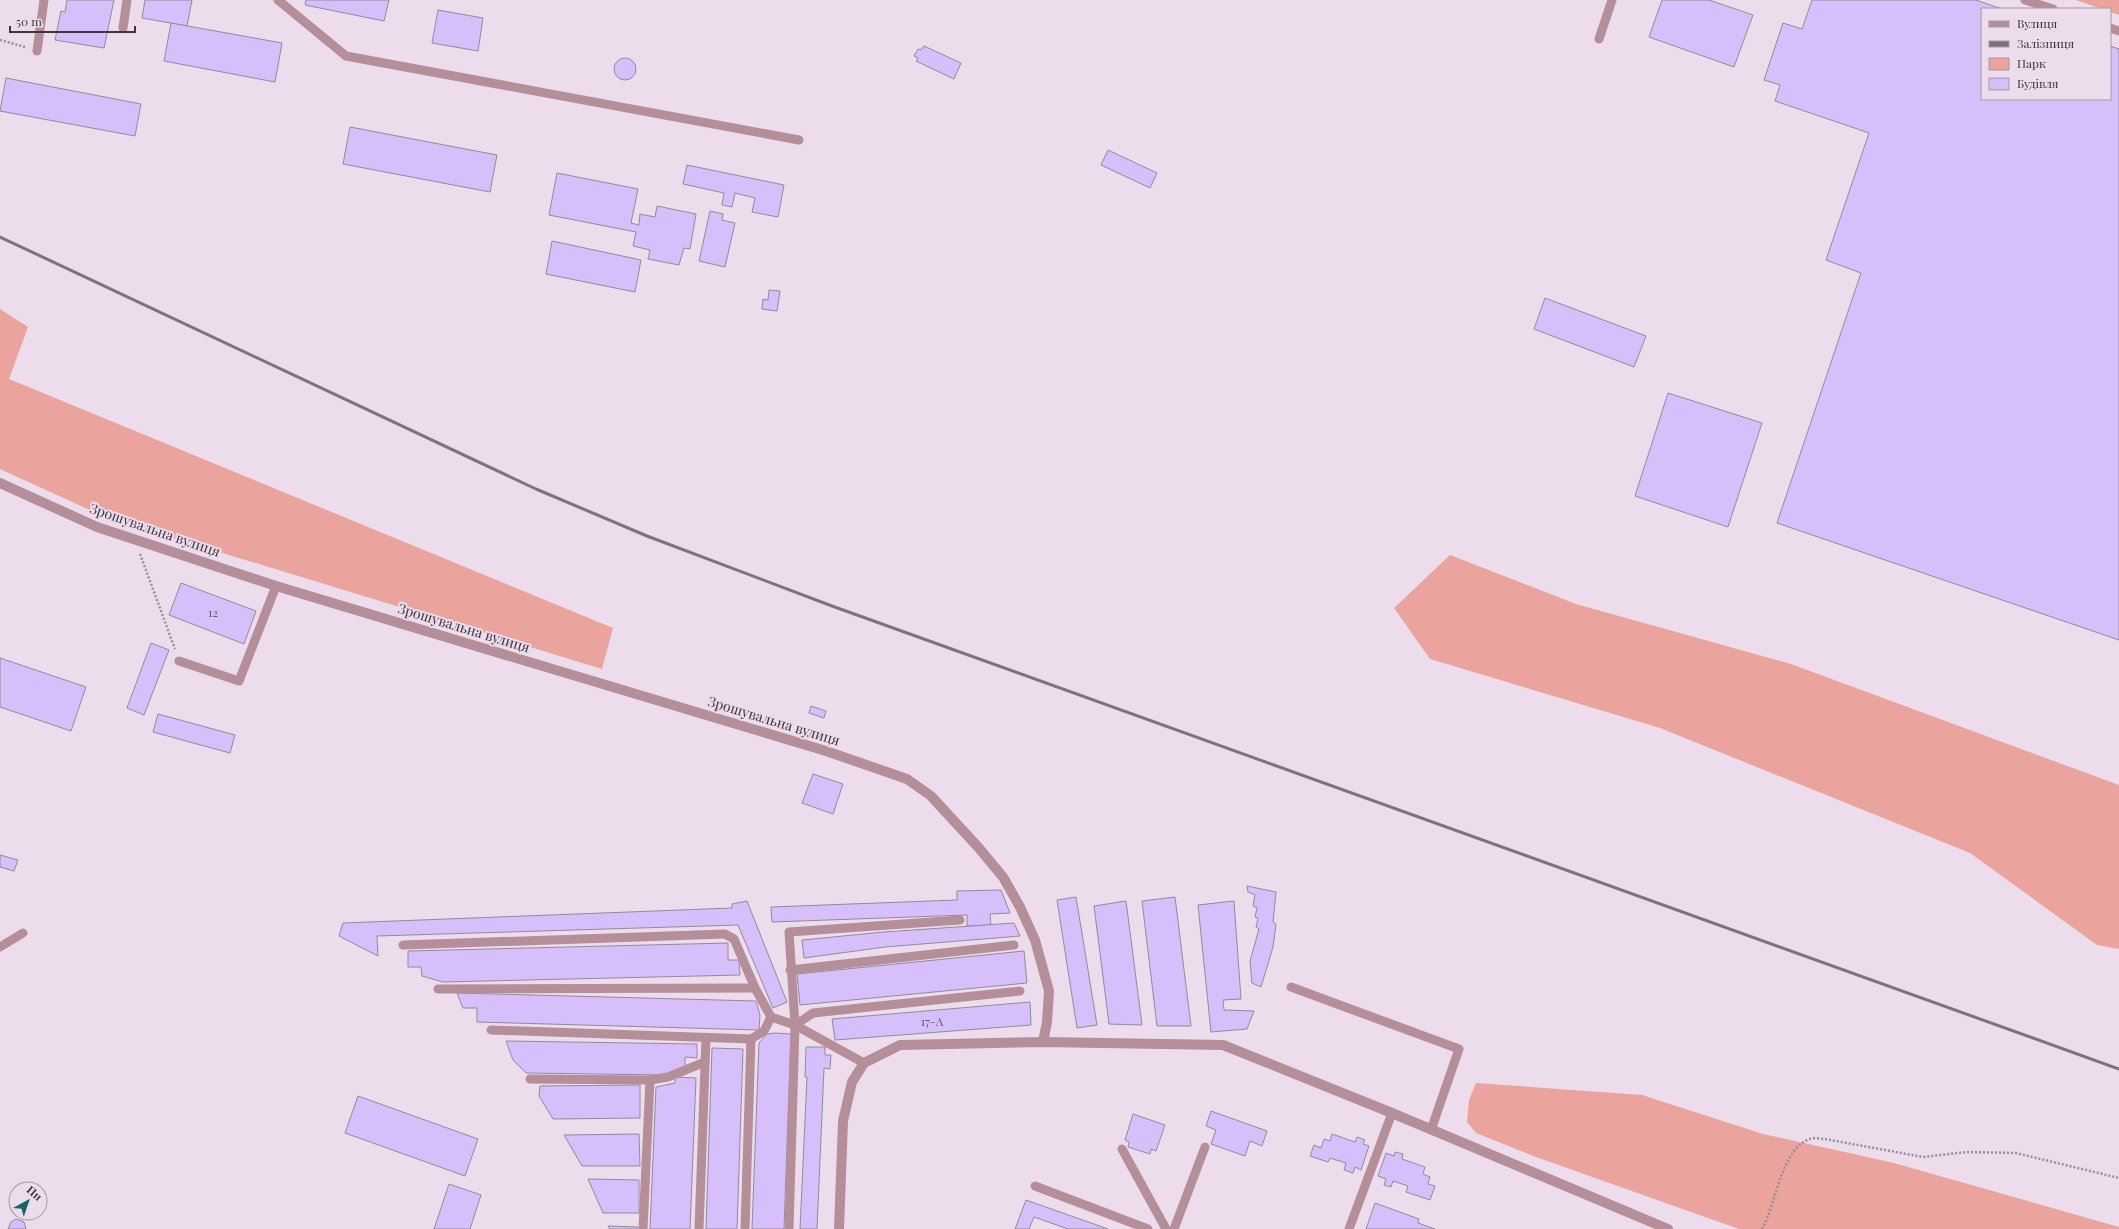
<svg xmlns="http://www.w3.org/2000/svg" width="2119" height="1229" font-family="'Playfair Display',serif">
<rect width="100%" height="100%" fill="#eddceb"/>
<g fill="#eaa49d">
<polygon points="2076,0 2119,0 2119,15 2110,12 2110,9 2102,9"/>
<polygon points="0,309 28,327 9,379 613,628 602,669 105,517 0,469"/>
<polygon points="1450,555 1576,604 1791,664 2119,785 2119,949 2097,945 1970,853 1660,728 1430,659 1394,608"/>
<polygon points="1476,1083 1642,1095 1763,1134 1894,1163 2119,1227 2119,1229 1739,1229 1536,1157 1476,1133 1467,1122 1469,1100"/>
</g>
<g fill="#d7bffb" stroke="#918a9c">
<polygon points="67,0 114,0 104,48 55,40 61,11 65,12"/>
<polygon points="145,0 192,0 187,26 142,18"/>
<polygon points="306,0 389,0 384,21 305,5"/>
<polygon points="1662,0 1709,0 1753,15 1734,67 1649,37"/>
<polygon points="1812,0 1976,0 2002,9 1982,9 1982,99 2110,99 2110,46 2119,49 2119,640 1777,523 1861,273 1826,260 1869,133 1775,101 1780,85 1764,80 1783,23 1802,29"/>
<polygon points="438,10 483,18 478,51 432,43"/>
<polygon points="171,23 282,43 275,82 164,61"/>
<polygon points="924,46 961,63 954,79 916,61 918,58 914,56 918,49 921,50"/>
<circle cx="625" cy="69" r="11"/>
<polygon points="6,78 141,104 135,136 0,111"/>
<polygon points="350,127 497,155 490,192 343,164"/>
<polygon points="1108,150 1157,173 1150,188 1101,165"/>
<polygon points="687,165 784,185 778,217 752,212 755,198 735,193 732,207 722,205 724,193 683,184"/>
<polygon points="557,173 638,189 631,223 639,225 640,214 655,217 657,206 696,214 690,249 684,248 679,265 648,259 650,250 633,246 636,232 549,215"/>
<polygon points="710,211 723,214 722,220 735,223 725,267 699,261"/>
<polygon points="552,241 641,260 635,292 546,274"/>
<polygon points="769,290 780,291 777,311 762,309 763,299 768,300"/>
<polygon points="1545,298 1646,336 1634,367 1534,329"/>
<polygon points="1668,393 1762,423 1728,527 1635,496"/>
<polygon points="181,583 256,611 244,644 169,615"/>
<polygon points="151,643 169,650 144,715 127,708"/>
<polygon points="0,658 86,687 71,731 0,707"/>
<polygon points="811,706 826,711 824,718 809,713"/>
<polygon points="158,714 235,735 230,753 153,732"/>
<polygon points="813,774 843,784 833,814 802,803"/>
<polygon points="0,855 18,860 14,871 0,867"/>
<polygon points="1247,886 1276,892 1273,922 1276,924 1273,947 1261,987 1252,983 1250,961 1259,929 1256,927 1258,918 1255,917 1257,908 1253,906 1255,895 1248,892"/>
<polygon points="1001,890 1010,913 990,914 991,925 967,926 967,915 772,922 771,907 957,900 957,891"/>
<polygon points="1076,897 1097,1025 1077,1028 1057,900"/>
<polygon points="1175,897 1191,1026 1157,1026 1142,901"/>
<polygon points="747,901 787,1002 773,1008 738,925 377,936 378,956 339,936 343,923 732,908 732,904"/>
<polygon points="1126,901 1142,1025 1109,1024 1094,906"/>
<polygon points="1234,901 1241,999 1223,1000 1224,1010 1254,1011 1247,1029 1211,1032 1198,905"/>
<polygon points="1014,923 1020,936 885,947 804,958 802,940 884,932"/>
<polygon points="728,943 728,960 739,960 740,975 443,982 422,976 421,967 408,967 408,951"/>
<polygon points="1024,951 1027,983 800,1005 797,974"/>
<polygon points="457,993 756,1001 760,1015 759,1030 477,1022 477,1008 463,1008"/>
<polygon points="1030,1002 1031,1025 835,1040 832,1019"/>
<polygon points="775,1033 791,1034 784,1229 752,1229 759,1043 767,1034"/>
<polygon points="506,1041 697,1044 697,1058 685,1057 685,1067 665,1075 526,1073 513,1060"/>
<polygon points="806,1047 825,1047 825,1055 831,1055 830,1069 824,1068 817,1229 800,1229 807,1077 805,1077"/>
<polygon points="712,1048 743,1049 737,1229 706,1229"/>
<polygon points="675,1077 696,1078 690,1229 650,1229 656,1087 675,1083"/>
<polygon points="640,1085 640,1118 553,1119 539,1096 540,1086"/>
<polygon points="358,1096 478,1139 465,1176 345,1133"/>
<polygon points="1211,1111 1267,1131 1262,1146 1250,1141 1245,1156 1211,1144 1216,1130 1206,1126"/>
<polygon points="1133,1114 1165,1125 1156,1151 1151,1149 1150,1154 1128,1147 1129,1142 1125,1140"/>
<polygon points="639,1134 640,1166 582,1166 564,1135"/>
<polygon points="1332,1134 1355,1142 1357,1137 1365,1140 1363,1144 1369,1146 1361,1170 1355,1167 1353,1173 1344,1170 1346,1163 1330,1158 1328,1162 1310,1156 1314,1145 1321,1148 1324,1139 1330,1141"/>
<polygon points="1395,1152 1403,1154 1402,1159 1425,1167 1423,1174 1430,1177 1428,1184 1435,1186 1430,1200 1406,1192 1408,1186 1393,1181 1391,1187 1384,1185 1386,1179 1378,1176 1386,1153 1394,1156"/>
<polygon points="588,1179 639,1180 639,1213 603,1213"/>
<polygon points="449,1184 481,1195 470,1229 434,1229"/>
<polygon points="1026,1200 1108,1229 1068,1229 1034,1217 1029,1229 1015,1229"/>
<polygon points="1375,1203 1419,1219 1418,1223 1435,1229 1366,1229"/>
<polygon points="16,1219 24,1222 26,1229 8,1229 11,1222"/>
<polygon points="608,1226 638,1227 637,1229 610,1229"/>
</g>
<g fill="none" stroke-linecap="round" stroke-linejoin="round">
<g stroke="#9a8e99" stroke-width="2.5" stroke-dasharray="2 2" stroke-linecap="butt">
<polyline points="0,40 25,47"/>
<polyline points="140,554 175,649"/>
<path d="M1762,1229C1776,1205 1781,1148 1810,1139C1815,1137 1821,1139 1825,1139L1923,1157L1967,1152L2016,1153L2119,1178"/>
</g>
<g stroke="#b48e99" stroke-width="9">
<polyline points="278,0 346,56 799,140"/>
<polyline points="2025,0 2053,9"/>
<polyline points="123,28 127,0"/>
<polyline points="2110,28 2119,31"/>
<polyline points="1599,39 1612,0"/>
<polyline points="37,51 44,0"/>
<polyline points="179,661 239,681 276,586"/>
<polyline points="403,945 725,934 734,939 755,988 771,1017 795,1025 864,1063"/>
<polyline points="0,947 23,933"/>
<polyline points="790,970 1014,945"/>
<polyline points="1291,987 1459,1049 1431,1130"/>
<polyline points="438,989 755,988"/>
<polyline points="795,1025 789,932 960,920"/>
<polyline points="491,1030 751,1039 764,1031 771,1017"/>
<polyline points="530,1079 650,1080 668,1077 705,1062"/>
<polyline points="1122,1149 1166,1229"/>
<polyline points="1035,1186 1148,1229"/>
<polyline points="643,1229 650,1080"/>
<polyline points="699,1229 706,1038"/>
<polyline points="745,1229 751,1039"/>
<polyline points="789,1229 795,1025 813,1013 1020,991"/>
<polyline points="1174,1229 1205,1147"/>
<polyline points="1349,1229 1392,1113"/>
</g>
<g stroke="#b48e99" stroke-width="10">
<polyline points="0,483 97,527 276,586 826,751 907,779 931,796 978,847 1003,877 1020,907 1035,940 1049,991 1047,1022 1043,1042"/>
<polyline points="839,1229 843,1121 852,1082 864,1063 900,1045 1043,1042 1223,1045 1392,1113 1668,1229"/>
</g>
<polyline stroke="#7d737c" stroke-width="3" points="0,237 536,489 647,536 832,606 2119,1069"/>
</g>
<g text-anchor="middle" stroke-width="4" stroke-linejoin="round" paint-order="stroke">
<g font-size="12" fill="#64586c">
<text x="213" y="617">12</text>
<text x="932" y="1026">17-А</text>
</g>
<g font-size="14" fill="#3d363c" stroke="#eddceb">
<text transform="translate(155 530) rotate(19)" y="5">Зрошувальна вулиця</text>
<text transform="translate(464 628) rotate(17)" y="5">Зрошувальна вулиця</text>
<text transform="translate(774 721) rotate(17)" y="5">Зрошувальна вулиця</text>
</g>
</g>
<rect x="1981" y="8" width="130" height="92" fill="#eddceb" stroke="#a79aa5"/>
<rect x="1989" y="21" width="20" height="6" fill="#b48e99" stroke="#a79aa5"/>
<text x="2017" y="28" font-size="12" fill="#3d363c">Вулиця</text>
<rect x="1989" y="41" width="20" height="6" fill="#7d737c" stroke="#a79aa5"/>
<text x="2017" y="48" font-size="12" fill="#3d363c">Залізниця</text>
<rect x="1989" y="58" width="20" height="12" fill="#eaa49d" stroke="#a79aa5"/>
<text x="2017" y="68" font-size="12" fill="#3d363c">Парк</text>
<rect x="1989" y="78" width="20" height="12" fill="#d7bffb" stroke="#a79aa5"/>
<text x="2017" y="88" font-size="12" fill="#3d363c">Будівля</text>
<g transform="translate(28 1201) rotate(40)"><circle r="19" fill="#eddceb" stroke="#a79aa5"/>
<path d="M0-3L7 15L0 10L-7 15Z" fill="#166563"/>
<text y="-6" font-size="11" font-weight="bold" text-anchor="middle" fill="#3d363c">Пн</text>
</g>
<path d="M10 26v6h125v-6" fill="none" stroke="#3d363c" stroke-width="2"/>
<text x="16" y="26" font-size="12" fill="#3d363c" stroke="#eddceb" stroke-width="3" paint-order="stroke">50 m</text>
</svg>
